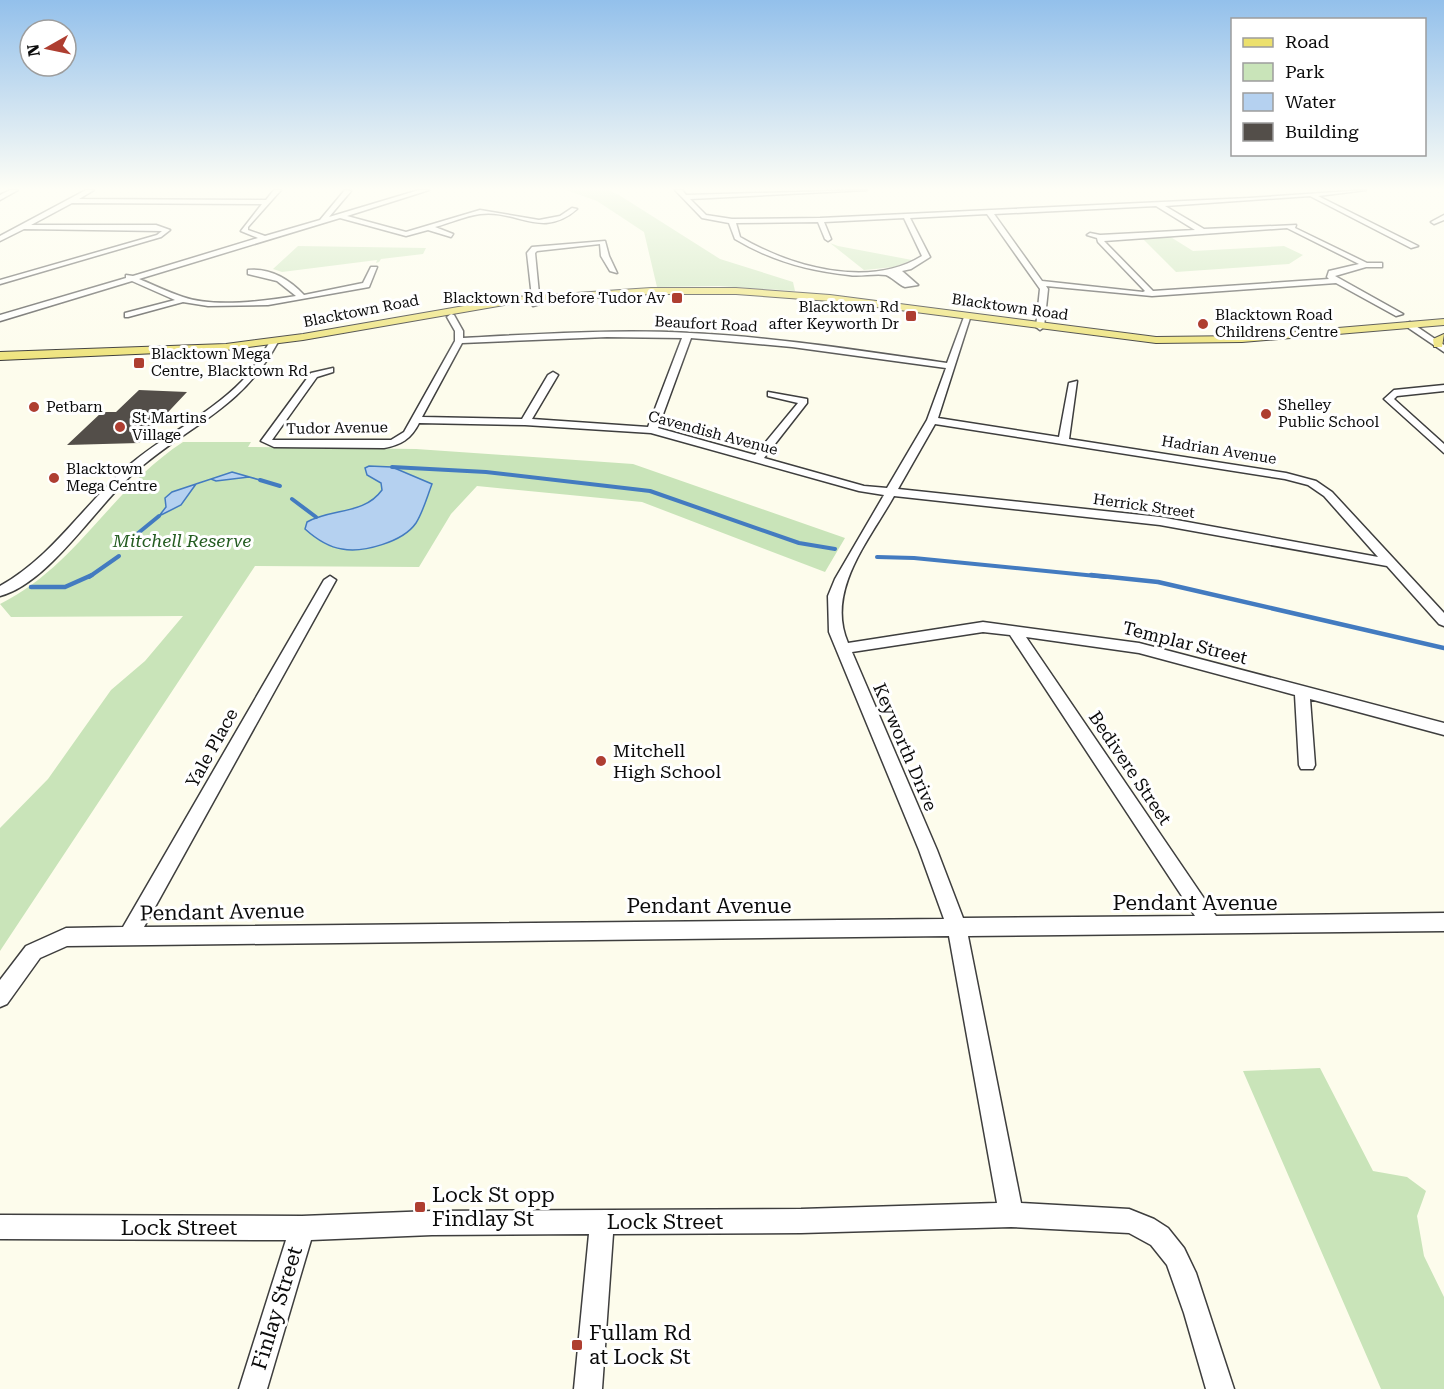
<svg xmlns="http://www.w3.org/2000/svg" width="1444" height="1389" font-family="'Roboto Serif',serif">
<rect width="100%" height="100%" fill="#fdfcec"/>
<g fill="#c9e4b9">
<polygon points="566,190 608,190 619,195 720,259 793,282 795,291 719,286 657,287 644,232 597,201"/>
<polygon points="1169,236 1193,251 1284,246 1303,255 1289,264 1176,272 1141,237"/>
<polygon points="830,243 838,246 912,260 894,267 864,270"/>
<polygon points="298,246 426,248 423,254 381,259 379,262 376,263 377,260 282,272 273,269"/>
<path d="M183,442H251L248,447L416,449L633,464L845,538L825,572L642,502L477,486L451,514L419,567L255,566L0,951V828L48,779L111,690L145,661L183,616L11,617L0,604C77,566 112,488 183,442Z"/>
<polygon points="1320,1068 1373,1171 1407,1177 1426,1191 1417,1216 1424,1256 1444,1297 1444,1389 1381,1389 1243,1071"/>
</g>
<g fill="#b5d1f0" stroke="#437bc0" stroke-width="1.5">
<path d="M369,466L392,467L432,484C427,497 423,512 416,523C403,542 363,553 342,549C328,547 315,538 305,529L307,522C332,508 364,515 382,490L381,483L367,475L365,468Z"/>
<polygon points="232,472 260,480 249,477 216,481 211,479 196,484 181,505 159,516 166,507 165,498 172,492"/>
</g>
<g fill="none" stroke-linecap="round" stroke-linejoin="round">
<g stroke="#437bc0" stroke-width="4">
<polyline points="392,467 486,472 650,491 799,543 835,549"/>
<polyline points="260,480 280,486"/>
<polyline points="292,499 316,517"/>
<polyline points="137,534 159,516"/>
<polyline points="877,557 914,558 1106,577"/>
<polyline points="89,577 119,556"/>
</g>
<g stroke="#437bc0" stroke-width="4.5">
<polyline points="1091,575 1158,582 1444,648"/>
<polyline points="31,587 65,587 92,575"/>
</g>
</g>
<polygon fill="#534e49" points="139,390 187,392 139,443 67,445 102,412 116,412"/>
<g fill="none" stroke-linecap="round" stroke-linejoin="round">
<defs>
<g id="minor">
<polygon points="10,190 18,190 0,200 0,195"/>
<path d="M86,190H94L79,199L266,200L274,190H281L248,227V230L265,236L320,220L345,190L351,191L329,217L419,190H429L347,216L406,232L480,210L539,220L560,216L572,208L577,209C542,240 516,209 480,214C465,216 450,223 435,227L453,234L451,237L428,230L406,236L340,218L139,279C154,285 168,292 183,297C214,308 264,301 296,296L277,281L248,274V270C270,268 289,279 304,295L363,283L371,267H377L369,287L268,305L208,306L183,302L128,317H125V313L175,300L132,281L0,321V315L126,278V275L133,276L258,238L241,231L262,204L72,203L31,225H156L170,230L161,237L0,284V280L157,235L162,231L24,229L0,241V236Z"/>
<path d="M675,190H682L686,195L867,190L690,199L706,215L732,219L820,218L1249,198L1366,190L1318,196L1418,246L1411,248L1310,196L1165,206L1204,229L1296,225L1295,228L1367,263H1382V267H1366L1335,276L1403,314L1396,316L1336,283L1152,296L1046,286L1048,289L1044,327L1040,330L1036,327L1040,289L987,214L910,218L930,257L911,269L902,271L918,285L905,287C899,285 892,277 886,275C874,273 860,277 849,275C808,271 770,260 735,239L729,223L702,218ZM1156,206L1195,230L1100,235L1090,233L1087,235L1097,238L1098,242L1145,291L1143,292L1042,281L994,214ZM904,218L922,256C869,289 791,267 740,237L736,223L818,222L825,239L828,241L831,239L824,222ZM1287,228L1359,264L1329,271L1327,277L1329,279L1153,291L1104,241Z"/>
<polygon points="1444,215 1444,220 1434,224 1431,222"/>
<polygon points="605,241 609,256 617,273 610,271 601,256 600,244 537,251 535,253 540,304 533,306 527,253 532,247"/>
<path d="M451,314L454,315L463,331V338C539,334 615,329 690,333C776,337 862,351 947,363L964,317L971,315L938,418L1059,437L1069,383L1077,381L1069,439L1286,473L1316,481L1332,492L1444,613V626L1439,624L1387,566L1160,525L894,496C870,539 825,591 848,643L983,622L1139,643L1444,723V735L1310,699L1315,765L1313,769H1301L1299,765L1295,695L1139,653L1026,637L1216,916L1444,913V931L968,936L1021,1203L1129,1209L1154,1219L1168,1228L1184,1248L1196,1273L1234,1389H1206L1184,1313L1167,1265L1151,1245L1129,1233L1011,1227L801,1233L613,1234L602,1389H574L589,1234L432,1235L311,1240L267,1389H239L286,1240L0,1239V1215L302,1216L432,1211L801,1209L997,1203L949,936L67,946L40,958L7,1004L0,1007V980L26,946L66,928L123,927L324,580L330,576L336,580L144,927L944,919L919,850L829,632L828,596L835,579L884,495L859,491L651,433L525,425L419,423C411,439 401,445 384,448L274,447L261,441L311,373L333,368V372L317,377L272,440H391L404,432L455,341V331L447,317ZM607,337L682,338L648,427L532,419L558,375L553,372L548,375L522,419L422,417L462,343ZM691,338L792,347L946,368L927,420L887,488L864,486L764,458L807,403V399L768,392V396L798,403L755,455L658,428ZM935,424L1285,479L1308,485L1324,496L1378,557L1160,517L898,489ZM983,632L1010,635L1195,916L963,918L937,850L852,652Z"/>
<polygon points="1410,322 1444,345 1444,352 1407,327 1407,323"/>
<path d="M271,340L278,342C241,410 188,425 134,473C96,506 49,583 0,596V586C52,557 82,507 126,468C162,436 208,416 242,381C254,369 262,354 271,340Z"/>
<polygon points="1444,385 1444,391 1397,396 1394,399 1444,444 1444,453 1384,399 1394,390"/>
</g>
<g id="major">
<polygon points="651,288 736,288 830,295 1156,337 1242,336 1444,319 1444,325 1242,342 1156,343 830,301 736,294 651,294 516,303 303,340 226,350 0,360 0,352 226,344 303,334 516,297"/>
<polygon points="1444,334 1442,347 1434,347 1433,339"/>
</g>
</defs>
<use href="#minor" stroke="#3e3e3e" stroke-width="3"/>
<use href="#major" stroke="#1c1c1c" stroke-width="2"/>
<use href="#minor" fill="#fff" fill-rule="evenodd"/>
<use href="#major" fill="#ece06d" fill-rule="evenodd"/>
</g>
<linearGradient id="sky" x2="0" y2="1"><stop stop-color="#93c0eb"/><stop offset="0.49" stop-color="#fefef6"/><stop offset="1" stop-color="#fefef6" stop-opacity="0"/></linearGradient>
<rect width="1444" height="385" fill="url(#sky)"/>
<g fill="#ae3e31" stroke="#fff" stroke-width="2">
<rect x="671" y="292" width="12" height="12" rx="3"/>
<rect x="905" y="310" width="12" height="12" rx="3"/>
<circle cx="1203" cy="324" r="6"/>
<rect x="133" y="357" width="12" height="12" rx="3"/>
<circle cx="34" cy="407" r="6"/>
<circle cx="1266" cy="414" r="6"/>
<circle cx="120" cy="427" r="6"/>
<circle cx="54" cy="478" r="6"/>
<circle cx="601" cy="761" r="6"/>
<rect x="414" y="1201" width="12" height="12" rx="3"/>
<rect x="571" y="1339" width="12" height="12" rx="3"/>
</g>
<g text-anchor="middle" stroke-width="6" stroke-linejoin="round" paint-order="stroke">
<g font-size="15" fill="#0b0b0b" stroke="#fff" text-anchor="start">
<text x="665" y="303" text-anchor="end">Blacktown Rd before Tudor Av</text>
<text x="899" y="312" text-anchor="end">Blacktown Rd<tspan x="899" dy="17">after Keyworth Dr</tspan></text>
<text x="1215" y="320">Blacktown Road<tspan x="1215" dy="17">Childrens Centre</tspan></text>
<text x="151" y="359">Blacktown Mega<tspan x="151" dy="17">Centre, Blacktown Rd</tspan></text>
<text x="1278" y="410">Shelley<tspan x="1278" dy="17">Public School</tspan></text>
<text x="46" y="412">Petbarn</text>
<text x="132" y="423">St Martins<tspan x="132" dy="17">Village</tspan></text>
<text x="66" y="474">Blacktown<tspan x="66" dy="17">Mega Centre</tspan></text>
</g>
<g font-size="15" fill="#0b0b0b" stroke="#fff">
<text transform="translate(1010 307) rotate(8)" y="5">Blacktown Road</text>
<text transform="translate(361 311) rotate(-11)" y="5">Blacktown Road</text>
<text transform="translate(706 324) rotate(3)" y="5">Beaufort Road</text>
<text transform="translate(337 428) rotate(-1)" y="5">Tudor Avenue</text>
<text transform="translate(713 433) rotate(15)" y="5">Cavendish Avenue</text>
<text transform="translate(1219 450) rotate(9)" y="5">Hadrian Avenue</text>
<text transform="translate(1144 506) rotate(8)" y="5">Herrick Street</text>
</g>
<g font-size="18" font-style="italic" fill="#255d22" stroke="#fff">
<text x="182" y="547">Mitchell Reserve</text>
</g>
<g font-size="18" fill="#0b0b0b" stroke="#fff">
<text transform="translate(1185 643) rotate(14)" y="6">Templar Street</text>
<text transform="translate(905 747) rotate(67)" y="6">Keyworth Drive</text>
<text transform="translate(212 748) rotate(-61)" y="6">Yale Place</text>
<text transform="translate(1130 768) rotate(56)" y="6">Bedivere Street</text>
</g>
<g font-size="18" fill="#0b0b0b" stroke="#fff" text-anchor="start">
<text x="613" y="757">Mitchell<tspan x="613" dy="21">High School</tspan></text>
</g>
<g font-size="21" fill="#0b0b0b" stroke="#fff">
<text x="1195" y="910">Pendant Avenue</text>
<text x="709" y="913">Pendant Avenue</text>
<text transform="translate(222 912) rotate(-1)" y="7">Pendant Avenue</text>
<text x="665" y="1229">Lock Street</text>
<text x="179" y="1235">Lock Street</text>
<text transform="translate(277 1308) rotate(-73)" y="7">Finlay Street</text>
</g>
<g font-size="21" fill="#0b0b0b" stroke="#fff" text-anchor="start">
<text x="432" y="1202">Lock St opp<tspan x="432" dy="24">Findlay St</tspan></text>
<text x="589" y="1340">Fullam Rd<tspan x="589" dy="24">at Lock St</tspan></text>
</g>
</g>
<rect x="1231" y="18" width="195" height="138" fill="#ffffff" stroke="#9d9d9d" stroke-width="1.5"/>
<rect x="1243" y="38" width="30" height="9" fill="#ece06d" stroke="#9d9d9d" stroke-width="1.5"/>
<text x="1285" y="48" font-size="18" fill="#0b0b0b">Road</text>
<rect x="1243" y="63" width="30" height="18" fill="#c9e4b9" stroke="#9d9d9d" stroke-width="1.5"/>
<text x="1285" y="78" font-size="18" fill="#0b0b0b">Park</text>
<rect x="1243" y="93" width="30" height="18" fill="#b5d1f0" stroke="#9d9d9d" stroke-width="1.5"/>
<text x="1285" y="108" font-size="18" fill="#0b0b0b">Water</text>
<rect x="1243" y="123" width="30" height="18" fill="#534e49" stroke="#9d9d9d" stroke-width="1.5"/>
<text x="1285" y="138" font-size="18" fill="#0b0b0b">Building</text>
<g transform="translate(48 48) rotate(261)"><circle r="28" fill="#ffffff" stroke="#9d9d9d" stroke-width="1.5"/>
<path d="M0-4.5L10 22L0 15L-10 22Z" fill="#ae3e31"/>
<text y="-9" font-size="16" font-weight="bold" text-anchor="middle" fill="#0b0b0b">N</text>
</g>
</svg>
